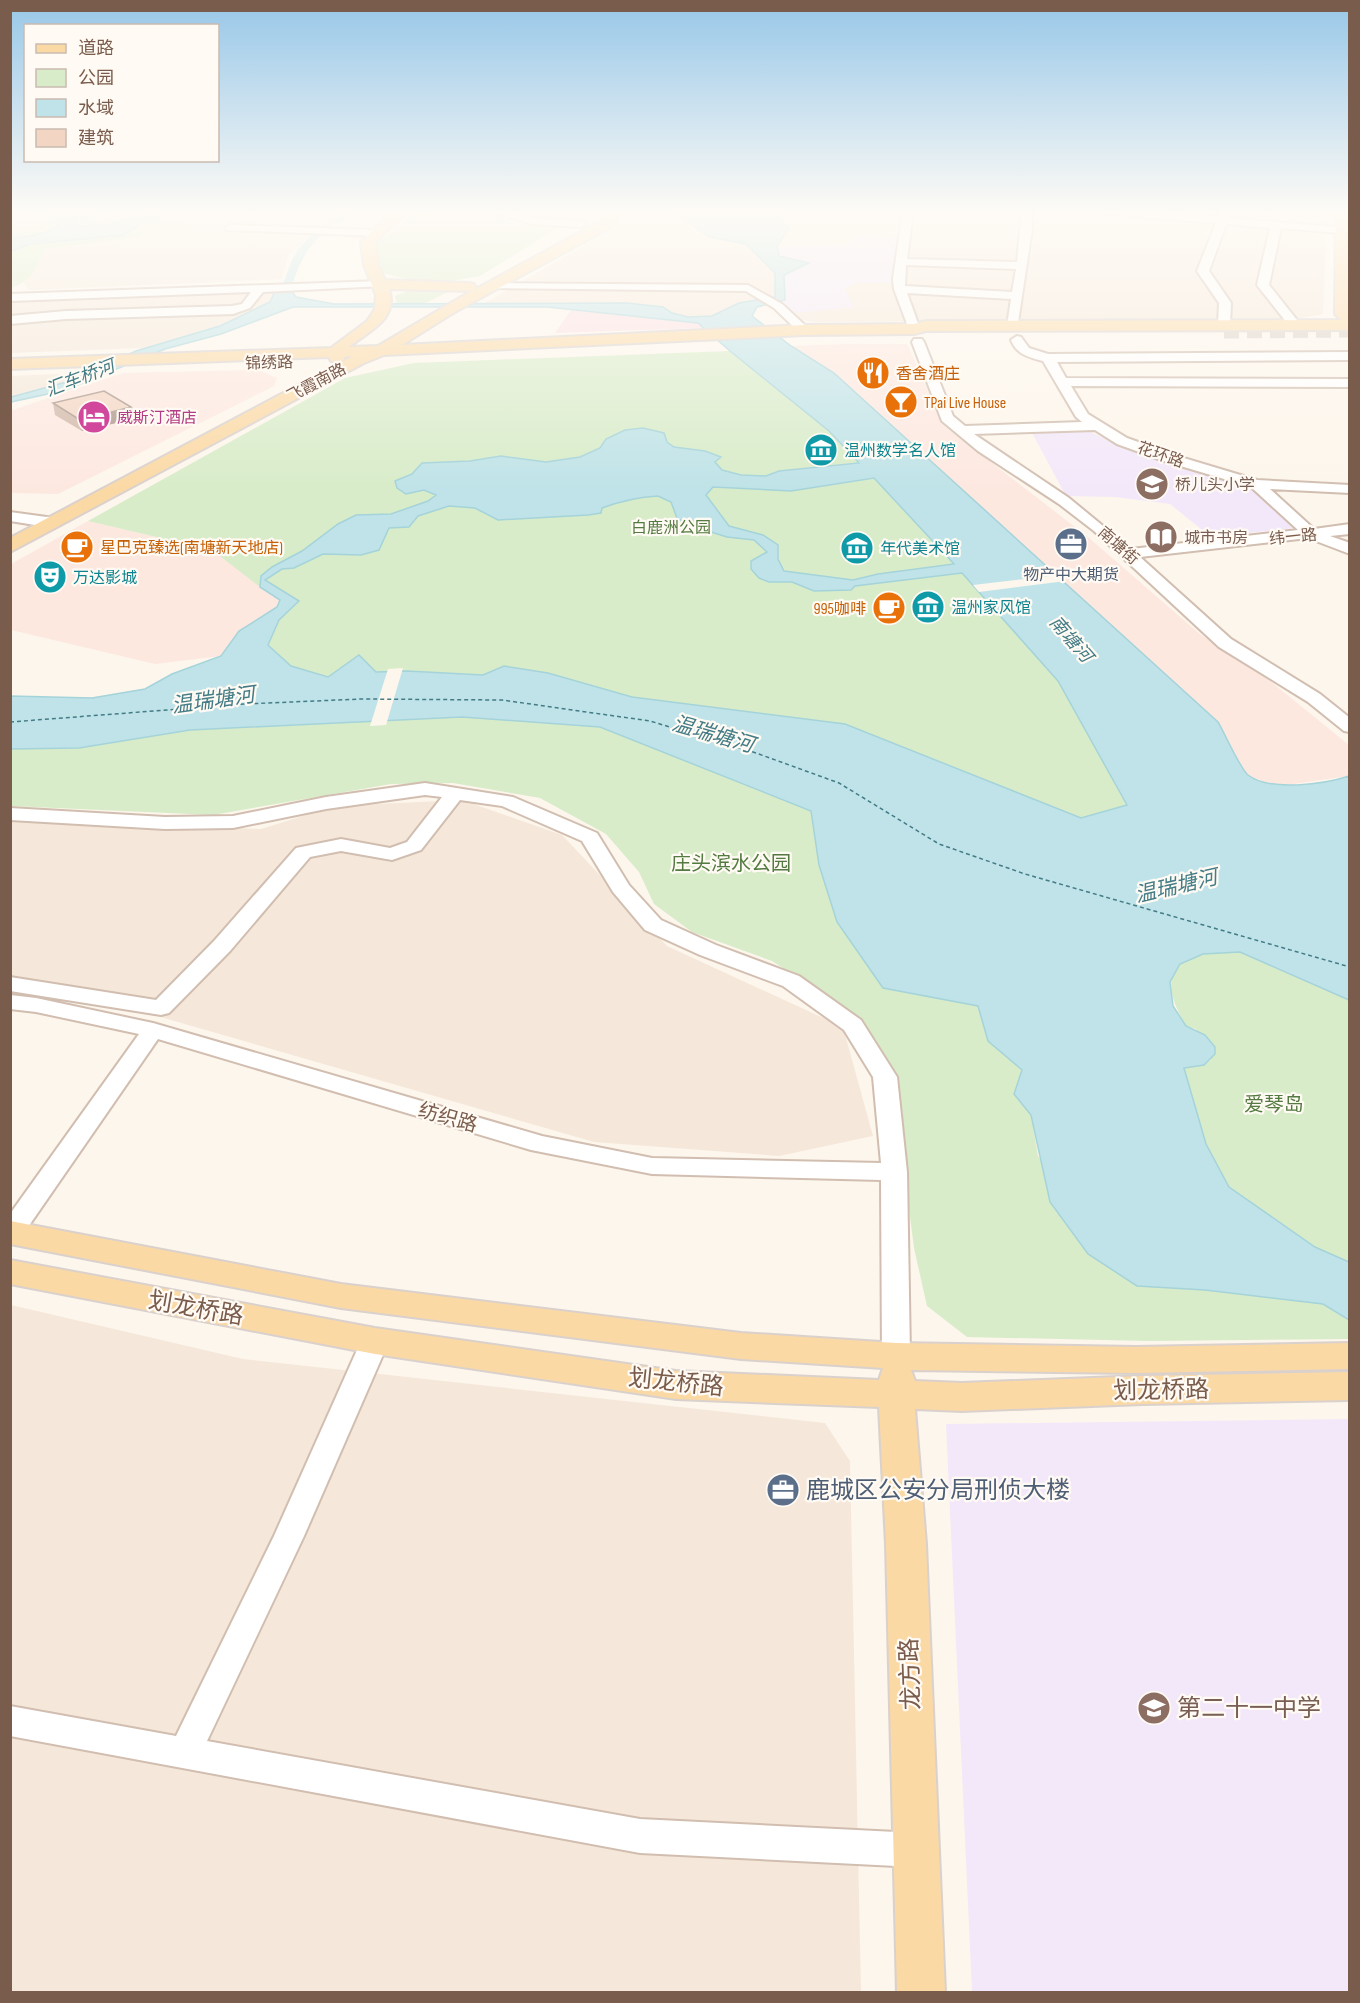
<svg xmlns="http://www.w3.org/2000/svg" width="1360" height="2003" font-family="'Sofia Sans Condensed','Noto Sans SC',sans-serif">
<rect width="100%" height="100%" fill="#fdf6ec"/>
<g fill="#f5e8da">
<polygon points="632,210 671,210 710,237 746,244 775,273 775,297 739,303 712,316 688,318 672,313 663,307 627,303 485,303 600,236 620,214"/>
<polygon points="777,210 1327,210 1323,314 1296,319 815,322 801,320 779,303 785,300 783,275 777,246"/>
<polygon points="185,224 318,228 288,256 282,279 29,290 24,283 34,271 45,249 140,237 157,226"/>
<polygon points="276,289 270,302 255,311 220,326 144,348 11,353 10,301"/>
<polygon points="86,373 70,381 11,397 10,376"/>
<polygon points="462,800 562,835 667,946 843,1027 873,1136 779,1156 594,1142 157,1016 11,993 10,820 261,829 335,806"/>
<polygon points="11,1305 243,1359 825,1423 850,1461 861,1992 11,1992"/>
</g>
<g fill="#fde8e0">
<polygon points="850,344 907,344 944,426 1088,537 1201,635 1270,681 1349,745 1349,776 1286,785 1265,782 1247,775 1218,722 834,373 791,346"/>
<polygon points="258,370 277,378 274,386 58,494 11,493 10,411 123,373"/>
<polygon points="88,521 212,550 280,600 277,607 239,631 221,656 155,664 11,630 11,564"/>
</g>
<g fill="#f3e8fa">
<polygon points="203,210 344,210 318,228 185,224"/>
<polygon points="862,236 902,239 893,282 856,283 844,289 854,307 795,313 779,303 785,300 783,275 808,264 799,262 799,260 784,259 779,256 777,246 845,245"/>
<polygon points="1086,430 1141,455 1252,487 1296,528 1211,537 1170,504 1115,497 1066,496 1031,431"/>
<polygon points="1349,1419 1349,1992 972,1992 946,1424"/>
</g>
<polygon fill="#fbdfe3" points="571,310 698,323 704,328 555,333"/>
<g fill="#d8ecc9">
<path d="M10,210H203L185,224L157,226L140,237L45,249C35,269 33,280 11,288Z"/>
<polygon points="424,213 495,214 517,224 564,224 480,276 451,281 411,280 383,273 374,246 410,217"/>
<polygon points="417,287 456,288 424,304 397,304 395,296"/>
<polygon points="730,351 830,431 923,529 1058,681 1127,805 1081,818 845,724 632,697 548,673 504,666 483,675 407,671 376,672 359,655 328,677 291,666 268,644 279,620 298,601 260,587 212,550 88,521 345,378 414,363"/>
<polygon points="462,717 600,727 811,811 819,865 883,988 978,1006 988,1041 1022,1070 1014,1094 1031,1114 1038,1156 1137,1286 1205,1290 1323,1304 1349,1320 1349,1339 1148,1341 967,1337 927,1306 914,1248 892,1074 875,1039 841,1005 772,961 692,932 654,904 639,872 606,834 540,798 453,783 391,784 213,815 11,806 10,749 79,748 190,730"/>
<path d="M1240,952L1349,1000V1262L1315,1247L1229,1187L1206,1144L1184,1068L1204,1065L1211,1060L1196,1029L1186,1026C1168,996 1159,964 1203,954C1215,952 1228,953 1240,952Z"/>
</g>
<g fill="#bfe3e8" stroke="#a5d3da" stroke-width="1.5" fill-rule="evenodd">
<path d="M15,210H117L75,218L72,224L81,226L104,225L130,221L163,210L123,235L31,244L11,251V239C26,236 59,235 63,217L52,213Z"/>
<path d="M671,210H777L776,216L789,228L777,246L779,256L809,263L784,275L785,300L757,307L752,316L791,346L834,373L1218,722C1224,732 1241,770 1248,775C1270,792 1325,784 1349,776V1000L1240,952L1203,954L1180,964L1170,982L1173,1006L1186,1026L1205,1035L1215,1047V1054L1204,1065L1184,1068L1206,1144L1229,1187L1315,1247L1349,1262V1320L1323,1304L1205,1290L1137,1286L1088,1254L1050,1202L1031,1115L1014,1094L1022,1070L988,1041L978,1006L883,988L837,922L819,865L811,811L600,727L462,717L190,730L79,748L11,749V696L92,698L145,689L172,674L221,656L239,631L277,607L280,600L260,587L261,576L272,567L302,551L338,524L356,515L391,514L428,501L436,495L424,490L406,494L397,488L395,481L412,474L422,463L470,461L501,456L546,462L580,457L600,448L606,439L625,430L643,428L664,433L667,442L674,447L705,451L721,457L715,462L722,470L741,475L766,476L779,471L859,463L829,431L730,351L698,323L547,307H293L221,334L165,349L66,390L11,402V397L70,381L136,351L220,326L270,302L276,289H290L296,297L334,304L627,303L663,307L672,313L688,317L712,316L739,303L775,297V273L746,244L710,237ZM874,478L954,564L878,574L853,580L784,571L778,559V545L763,535L729,526L706,495L713,487L791,491ZM658,496L671,502L677,518L689,525L727,537L754,540L767,552L751,561V569L759,578L769,582H792L814,591L851,590L855,586L962,573L1058,681L1127,805L1081,818L845,724L632,697L548,673L504,666L483,675L407,671L376,672L359,655L328,677L291,666L268,645L279,620L299,601L265,580L282,569L294,568L323,554L361,555L379,550L389,528L409,527L418,516L449,506L475,508L498,520L588,515L601,513L602,508C621,501 638,497 658,496Z"/>
</g>
<g fill="#fdf6ec">
<polygon points="1059,575 1066,581 979,592 973,585"/>
<polygon points="403,668 386,725 370,726 388,669"/>
</g>
<g fill="none" stroke-linecap="round" stroke-linejoin="round">
<path fill="#bfe3e8" fill-rule="evenodd" d="M348,210H359C350,217 339,221 330,228C305,245 298,268 288,295L287,300L290,302L285,305L279,304L280,292L292,260L299,248L319,228Z"/>
<polyline stroke="#437c86" stroke-width="1.5" stroke-dasharray="4 3" stroke-linecap="butt" points="10,722 245,704 361,699 502,700 650,721 756,753 839,783 939,844 1025,874 1350,967"/>
<polyline stroke="#dcd0c4" stroke-width="15" stroke-dasharray="15 8" stroke-linecap="butt" points="1224,331 1350,330"/>
<defs>
<g id="minor">
<polygon points="488,210 505,210 532,218 581,221 586,224 581,227 531,224"/>
<path d="M903,210H913L907,259L1017,262L1022,210H1032V229L1017,329H1009L1007,326L1011,299L907,293L920,329L918,332H910L894,289L893,279ZM906,265L1016,269L1012,292L905,286Z"/>
<polygon points="1090,210 1136,210 1218,217 1221,210 1231,210 1228,218 1350,228 1350,234 1281,228 1269,285 1301,325 1295,329 1291,328 1257,285 1270,228 1226,224 1209,271 1231,303 1230,325 1224,329 1218,325 1219,303 1197,271 1216,223 1095,213"/>
<polygon points="230,225 377,230 382,233 377,236 226,230 225,228"/>
<polygon points="380,281 386,284 384,286 263,292 250,308 233,314 66,319 10,324 10,316 66,311 232,306 242,304 251,292 10,301 10,294"/>
<polygon points="490,283 748,285 782,304 810,330 804,334 800,333 774,308 746,291 486,288 484,286"/>
<path d="M1017,336L1021,337L1029,348L1048,354L1350,352V360L1057,362L1066,378L1350,379V387L1071,386L1088,414L1127,438L1177,456L1257,480L1350,485V493L1270,489L1314,529L1350,524V534L1330,536L1350,543V554L1308,538L1140,557L1231,639L1320,694L1350,718V732L1344,731L1308,702L1219,647L1094,531L1059,504L978,451L942,421L912,342L914,339H922L924,342L953,416L965,426L1082,422L1076,417L1043,361C1029,357 1017,355 1011,340ZM1095,430L1117,444L1167,462L1251,487L1298,530L1131,549L1069,498L974,434Z"/>
<polygon points="10,512 54,518 62,523 54,528 10,521"/>
<polygon points="425,783 513,797 597,833 629,885 661,920 716,945 799,976 861,1020 897,1077 907,1172 910,1356 906,1363 896,1366 886,1363 882,1356 881,1180 652,1174 531,1150 158,1039 19,1240 10,1243 10,1214 139,1034 36,1012 10,1009 10,995 36,998 153,1023 542,1136 652,1158 881,1163 873,1077 844,1030 783,986 700,955 645,930 613,892 582,841 502,806 460,800 421,850 392,860 341,851 310,857 230,951 169,1013 161,1015 10,991 10,977 156,1000 214,941 296,848 341,839 390,848 407,842 442,797 425,795 326,809 233,828 165,829 10,820 10,808 165,817 233,816 326,797"/>
<polygon points="375,1331 385,1334 389,1341 304,1536 207,1741 640,1819 916,1833 929,1838 934,1850 929,1862 916,1867 640,1853 10,1736 10,1706 176,1736 274,1536 361,1341 365,1334"/>
</g>
<g id="major">
<path d="M394,210H408L375,243L378,265L385,280L469,283L474,284L476,287L474,290L601,221L608,210H621L611,227L453,313L402,345L804,325L914,324L926,321L1341,320L1335,314L1336,210H1350V330L926,331L914,334L804,335L384,355L364,363L10,552V538L353,356L345,357L343,361H331L329,357L10,369V359L331,348L367,321L375,309L376,295L364,265L361,242ZM389,289L469,291L473,290L378,346L349,347C369,331 399,319 389,289Z"/>
<polygon points="10,1221 341,1284 741,1333 896,1343 1136,1347 1350,1343 1350,1369 1136,1373 911,1370 915,1381 962,1383 1143,1376 1350,1372 1350,1400 1143,1404 962,1411 915,1409 926,1544 945,1992 897,1992 886,1544 879,1407 676,1399 375,1354 10,1284 10,1260 375,1328 676,1371 879,1380 883,1368 741,1359 341,1308 10,1244"/>
</g>
</defs>
<use href="#minor" stroke="#d1beb0" stroke-width="4"/>
<use href="#major" stroke="#dad1cd" stroke-width="4"/>
<use href="#minor" fill="#fff" fill-rule="evenodd"/>
<use href="#major" fill="#fbd9a5" fill-rule="evenodd"/>
</g>
<polygon fill="#d1b7a8" points="53,403 133,419 82,431 55,415"/>
<polygon fill="#aa9588" points="131,407 133,419 82,431 80,420"/>
<polygon fill="#f3d5c3" stroke="#aa9588" stroke-width="1.5" points="104,391 131,407 80,420 53,403"/>
<linearGradient id="sky" x2="0" y2="1"><stop stop-color="#97c7e8"/><stop offset="0.43" stop-color="#fefbf6"/><stop offset="1" stop-color="#fefbf6" stop-opacity="0"/></linearGradient>
<rect width="1360" height="491" fill="url(#sky)"/>
<defs>
<symbol id="restaurant-disc" viewBox="-11 -11 22 22"><circle r="9.5" fill="#e8710a" stroke="#fffaf3"/><path d="M-5-6h1v4h1v-4h1v4h1v-4h1v5L-1.5 .5V6h-2V.5L-5-1ZM5-6V6H3V1.5H1.5Q1.5-4 5-6Z" fill="#fff"/></symbol>
<symbol id="bar-disc" viewBox="-11 -11 22 22"><circle r="9.5" fill="#e8710a" stroke="#fffaf3"/><path d="M-6-5H6L.8 .8V4.5H3.5V6h-7V4.5H-.8V.8Z" fill="#fff"/></symbol>
<symbol id="hotel-disc" viewBox="-11 -11 22 22"><circle r="9.5" fill="#d1479c" stroke="#fffaf3"/><path d="M-6-4.5h1.5V1H6V5H4.5V3h-9V5H-6ZM-4 0a1.8 1.8 0 1 1 3.6 0ZM.5 0V-2.5h3Q6-2.5 6 0Z" fill="#fff"/></symbol>
<symbol id="museum-disc" viewBox="-11 -11 22 22"><circle r="9.5" fill="#0f9aa8" stroke="#fffaf3"/><path d="M0-6L6-3V-2H-6V-3ZM-5-1h2V3h-2ZM-1-1h2V3h-2ZM3-1h2V3H3ZM-6 4H6V6H-6Z" fill="#fff"/></symbol>
<symbol id="school-disc" viewBox="-11 -11 22 22"><circle r="9.5" fill="#8d6e63" stroke="#fffaf3"/><path d="M0-5L7-2L0 1L-7-2ZM-4 1L0 2.5L4 1V4Q0 6-4 4Z" fill="#fff"/></symbol>
<symbol id="library-disc" viewBox="-11 -11 22 22"><circle r="9.5" fill="#8d6e63" stroke="#fffaf3"/><path d="M-6-4Q-3-5.5-.7-3.5V5Q-3 3-6 4ZM6-4Q3-5.5 .7-3.5V5Q3 3 6 4Z" fill="#fff"/></symbol>
<symbol id="office-disc" viewBox="-11 -11 22 22"><circle r="9.5" fill="#5c6f8a" stroke="#fffaf3"/><path d="M-6-3h4V-5.5h4V-3h4V5H-6ZM-1-4.5V-3h2v-1.5ZM-6 0V1H6V0Z" fill="#fff"/></symbol>
<symbol id="cafe-disc" viewBox="-11 -11 22 22"><circle r="9.5" fill="#e8710a" stroke="#fffaf3"/><path d="M-5.5-4.5H6V0H3Q3 3.5 0 3.5H-2.5Q-5.5 3.5-5.5 0ZM3-3.2v2h1.7v-2ZM-6 4.5H4V6H-6Z" fill="#fff"/></symbol>
<symbol id="theatre-disc" viewBox="-11 -11 22 22"><circle r="9.5" fill="#0f9aa8" stroke="#fffaf3"/><path d="M-5-5.5Q0-4 5-5.5V0Q5 5 0 6Q-5 5-5 0ZM-3.3-2.5H-1v1.5H-3.3ZM1-2.5H3.3v1.5H1ZM-2.8 1Q0 5.5 2.8 1Z" fill="#fff"/></symbol>
</defs>
<g fill-rule="evenodd">
<use href="#restaurant-disc" x="854" y="354" width="38" height="38"/>
<use href="#bar-disc" x="882" y="383" width="38" height="38"/>
<use href="#hotel-disc" x="75" y="398" width="38" height="38"/>
<use href="#museum-disc" x="802" y="431" width="38" height="38"/>
<use href="#school-disc" x="1133" y="465" width="38" height="38"/>
<use href="#library-disc" x="1142" y="518" width="38" height="38"/>
<use href="#office-disc" x="1052" y="525" width="38" height="38"/>
<use href="#cafe-disc" x="58" y="528" width="38" height="38"/>
<use href="#museum-disc" x="838" y="529" width="38" height="38"/>
<use href="#theatre-disc" x="31" y="558" width="38" height="38"/>
<use href="#museum-disc" x="909" y="588" width="38" height="38"/>
<use href="#cafe-disc" x="870" y="589" width="38" height="38"/>
<use href="#office-disc" x="764" y="1471" width="38" height="38"/>
<use href="#school-disc" x="1135" y="1689" width="38" height="38"/>
</g>
<g text-anchor="middle" stroke-width="4.5" stroke-linejoin="round" paint-order="stroke">
<g font-size="16" fill="#7a5c4d" stroke="#fffaf3">
<text transform="translate(269 362) rotate(-2)" y="6">锦绣路</text>
<text transform="translate(316 382) rotate(-28)" y="6">飞霞南路</text>
<text transform="translate(1161 454) rotate(19)" y="6">花环路</text>
<text transform="translate(1293 536) rotate(-6)" y="6">纬一路</text>
<text transform="translate(1119 545) rotate(41)" y="6">南塘街</text>
</g>
<g font-size="16" fill="#c56008" stroke="#fffaf3" text-anchor="start">
<text x="896" y="379">香舍酒庄</text>
<text x="924" y="408">TPai Live House</text>
<text x="100" y="553">星巴克臻选(南塘新天地店)</text>
<text x="866" y="614" text-anchor="end">995咖啡</text>
</g>
<g font-size="16" fill="#b23c85" stroke="#fffaf3" text-anchor="start">
<text x="117" y="423">威斯汀酒店</text>
</g>
<g font-size="16" fill="#0d838f" stroke="#fffaf3" text-anchor="start">
<text x="844" y="456">温州数学名人馆</text>
<text x="880" y="554">年代美术馆</text>
<text x="73" y="583">万达影城</text>
<text x="951" y="613">温州家风馆</text>
</g>
<g font-size="16" fill="#785e54" stroke="#fffaf3" text-anchor="start">
<text x="1175" y="490">桥儿头小学</text>
<text x="1184" y="543">城市书房</text>
</g>
<g font-size="16" fill="#537a41" stroke="#fffaf3">
<text x="671" y="533">白鹿洲公园</text>
</g>
<g font-size="16" fill="#4e5e75" stroke="#fffaf3">
<text x="1071" y="580">物产中大期货</text>
</g>
<g font-size="18" font-style="italic" fill="#437c86" stroke="#fffaf3">
<text transform="translate(80 378) rotate(-21)" y="6">汇车桥河</text>
<text transform="translate(1071 639) rotate(49)" y="6">南塘河</text>
</g>
<g font-size="20" fill="#537a41" stroke="#fffaf3">
<text x="731" y="870">庄头滨水公园</text>
<text x="1274" y="1111">爱琴岛</text>
</g>
<g font-size="20" fill="#7a5c4d" stroke="#fffaf3">
<text transform="translate(448 1117) rotate(16)" y="7">纺织路</text>
</g>
<g font-size="21" font-style="italic" fill="#437c86" stroke="#fffaf3">
<text transform="translate(213 700) rotate(-8)" y="7">温瑞塘河</text>
<text transform="translate(713 734) rotate(16)" y="7">温瑞塘河</text>
<text transform="translate(1176 886) rotate(-13)" y="7">温瑞塘河</text>
</g>
<g font-size="24" fill="#7a5c4d" stroke="#fffaf3">
<text transform="translate(196 1308) rotate(10)" y="8">划龙桥路</text>
<text transform="translate(676 1382) rotate(6)" y="8">划龙桥路</text>
<text transform="translate(1161 1390) rotate(-1)" y="8">划龙桥路</text>
<text transform="translate(910 1674) rotate(-92)" y="8">龙方路</text>
</g>
<g font-size="24" fill="#4e5e75" stroke="#fffaf3" text-anchor="start">
<text x="806" y="1498">鹿城区公安分局刑侦大楼</text>
</g>
<g font-size="24" fill="#785e54" stroke="#fffaf3" text-anchor="start">
<text x="1177" y="1716">第二十一中学</text>
</g>
</g>
<rect width="1360" height="2003" fill="none" stroke="#7a5c4d" stroke-width="24"/>
<rect x="24" y="24" width="195" height="138" fill="#fffaf3" stroke="#cabbb1" stroke-width="1.5"/>
<rect x="36" y="44" width="30" height="9" fill="#fbd9a5" stroke="#cabbb1" stroke-width="1.5"/>
<text x="78" y="54" font-size="18" fill="#7a5c4d">道路</text>
<rect x="36" y="69" width="30" height="18" fill="#d8ecc9" stroke="#cabbb1" stroke-width="1.5"/>
<text x="78" y="84" font-size="18" fill="#7a5c4d">公园</text>
<rect x="36" y="99" width="30" height="18" fill="#bfe3e8" stroke="#cabbb1" stroke-width="1.5"/>
<text x="78" y="114" font-size="18" fill="#7a5c4d">水域</text>
<rect x="36" y="129" width="30" height="18" fill="#f3d5c3" stroke="#cabbb1" stroke-width="1.5"/>
<text x="78" y="144" font-size="18" fill="#7a5c4d">建筑</text>
</svg>
